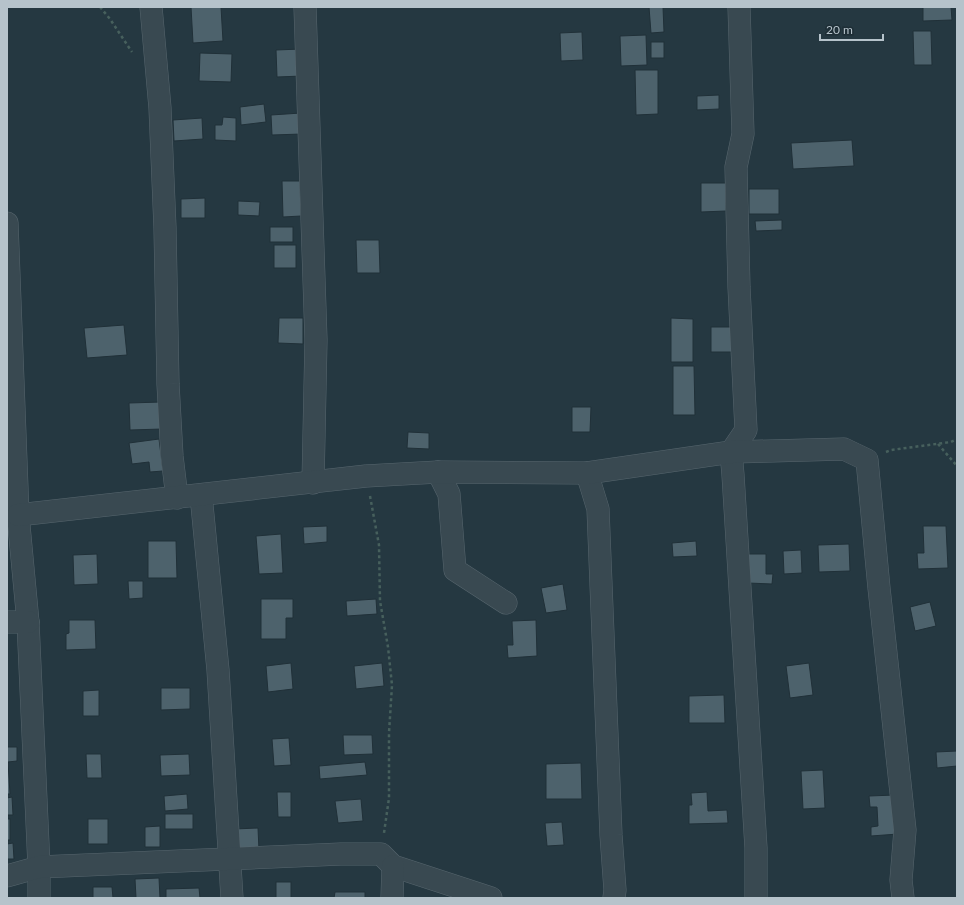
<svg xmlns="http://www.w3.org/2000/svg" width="964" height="905" font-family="Lato,sans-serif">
<rect width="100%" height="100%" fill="#253841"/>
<g fill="#4d626c" stroke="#203038">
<polygon points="191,7 221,7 223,41 193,43"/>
<polygon points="649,7 663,7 664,32 651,33"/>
<polygon points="923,7 951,7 952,20 923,21"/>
<polygon points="913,31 931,31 932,65 914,65"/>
<polygon points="582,32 583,60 561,61 560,33"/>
<polygon points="646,35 647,65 621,66 620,36"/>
<rect x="651" y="42" width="13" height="16"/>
<polygon points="301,49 302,76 277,77 276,50"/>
<polygon points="200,53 232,54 231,82 199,81"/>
<polygon points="635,70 658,70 658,114 636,115"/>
<polygon points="719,95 719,109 697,110 697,96"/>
<polygon points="264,104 266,122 241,125 240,107"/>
<polygon points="301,113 302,134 272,135 271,115"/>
<polygon points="223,117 236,118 236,141 215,140 215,125 222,125"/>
<polygon points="202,118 203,139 174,141 173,120"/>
<polygon points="852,140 854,166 793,169 791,143"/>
<polygon points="282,181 300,181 301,216 283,217"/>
<polygon points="701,183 726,183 726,211 701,212"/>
<rect x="749" y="189" width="30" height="25"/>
<polygon points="205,198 205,218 181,218 181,199"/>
<polygon points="238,201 260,202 259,216 238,215"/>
<polygon points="782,220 782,230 756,231 755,221"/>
<rect x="270" y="227" width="23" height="15"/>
<polygon points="356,240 379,240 380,273 357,273"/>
<rect x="274" y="245" width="22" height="23"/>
<polygon points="279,318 303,318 303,344 278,343"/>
<polygon points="671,318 693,319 693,362 671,362"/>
<polygon points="124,325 127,355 87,358 84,328"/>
<rect x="711" y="327" width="26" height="25"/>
<polygon points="673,366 694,366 695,415 673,415"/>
<polygon points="161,402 162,429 130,430 129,403"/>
<polygon points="572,407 591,407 590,432 572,432"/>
<polygon points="408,432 429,433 429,449 407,448"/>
<polygon points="159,439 163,471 150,472 149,462 132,464 129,443"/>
<polygon points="327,526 327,542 304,544 303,527"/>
<polygon points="923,526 946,526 948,568 918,569 917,553 924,553"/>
<polygon points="281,534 283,573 259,574 256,536"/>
<polygon points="148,541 176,541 177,578 148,578"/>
<polygon points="696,541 697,556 673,557 672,543"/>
<polygon points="849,544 850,571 819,572 818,545"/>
<polygon points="801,550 802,573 784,574 783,551"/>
<polygon points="97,554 98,584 74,585 73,555"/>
<polygon points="748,554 766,554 766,574 773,574 772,584 748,583"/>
<polygon points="128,581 143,581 143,598 129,599"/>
<polygon points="563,584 567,610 546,613 541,588"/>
<polygon points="261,599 293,599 293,618 286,618 286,639 261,639"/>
<polygon points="376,599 377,614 347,616 346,601"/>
<polygon points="930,602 936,626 915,631 910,607"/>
<polygon points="69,620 95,620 96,649 66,650 66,634 69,633"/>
<polygon points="536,620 537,656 508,658 507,645 513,645 512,621"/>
<polygon points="291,663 293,689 268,692 266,666"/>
<polygon points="382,663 384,686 356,689 354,666"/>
<polygon points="809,663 813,695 790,698 786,666"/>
<polygon points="161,688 190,688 190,709 161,710"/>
<polygon points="99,690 99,716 83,716 83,691"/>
<polygon points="724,695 725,723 689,723 689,696"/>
<polygon points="343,735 372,735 373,754 344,755"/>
<polygon points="289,738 291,765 274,766 272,739"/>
<polygon points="7,747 17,747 17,761 8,762 10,794 7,794"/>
<polygon points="957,751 957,766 937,768 936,752"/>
<polygon points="86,754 101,754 102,778 87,778"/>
<polygon points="189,754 190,775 161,776 160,755"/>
<polygon points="365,762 367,775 320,779 319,766"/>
<polygon points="581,763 582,799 546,799 546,764"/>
<polygon points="823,770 825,808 803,809 801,771"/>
<polygon points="277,792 291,792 291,817 278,817"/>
<polygon points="707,792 708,811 727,810 728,823 689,824 689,805 692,805 691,793"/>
<polygon points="187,794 188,809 165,811 164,796"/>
<polygon points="895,795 898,834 871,836 871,827 878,826 877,807 870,807 869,796"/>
<polygon points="12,797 13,815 7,815 7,798"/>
<polygon points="361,799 363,821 338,823 335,801"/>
<rect x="165" y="814" width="28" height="15"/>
<rect x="7" y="819" width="3" height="21"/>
<rect x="88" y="819" width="20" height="25"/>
<polygon points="562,822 564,845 547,846 545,823"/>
<polygon points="160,826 160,847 145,847 145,827"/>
<polygon points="258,828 259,850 235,850 234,829"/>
<polygon points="13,843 14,859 7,859 7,844"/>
<polygon points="159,878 160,898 136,898 135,879"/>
<rect x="276" y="882" width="15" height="16"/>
<polygon points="93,887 112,887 113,898 93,898"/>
<polygon points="199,888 200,898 166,898 166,889"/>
<polygon points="335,892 365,892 365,898 334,898"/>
</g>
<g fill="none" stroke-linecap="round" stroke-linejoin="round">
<defs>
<g id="minor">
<polyline points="151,7 160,108 165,228 168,384 172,456 177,498"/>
<polyline points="305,7 316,340 313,483"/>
<polyline points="739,7 743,134 736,167 739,287 746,430 731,452 733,475 756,848 756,898"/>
<polyline points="7,223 18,515 28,622 39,867 39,898"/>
<polyline points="438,472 449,494 455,570 506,603"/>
<polyline points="587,473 598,509 611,835 615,890 614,898"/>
<polyline points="201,495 218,670 232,898"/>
<polyline points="18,515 366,476 438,472 587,473 731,452 844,449 867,460 879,588 905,830 901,880 903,898"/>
<polyline points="7,622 28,622"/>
<polyline points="7,876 39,867 341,854 381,854 393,866 491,898"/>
<polyline points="392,898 393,866"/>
</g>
</defs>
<use href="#minor" stroke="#57666e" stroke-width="23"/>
<g stroke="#47605d" stroke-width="2.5" stroke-dasharray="3 3" stroke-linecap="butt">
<polyline points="100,7 110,19 132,52"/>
<polyline points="938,444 957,466"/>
<polyline points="886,452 891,450 951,442 957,439"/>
<polyline points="370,496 379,545 380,601 388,647 392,685 389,733 389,798 384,833"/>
</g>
<use href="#minor" stroke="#394951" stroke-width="22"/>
</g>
<rect width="964" height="905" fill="none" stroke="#b6c3cb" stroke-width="16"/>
<path d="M820 34v6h63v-6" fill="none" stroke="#b6c3cb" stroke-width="2"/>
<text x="826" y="34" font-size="12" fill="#b6c3cb" stroke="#1e2e36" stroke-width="3" paint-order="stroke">20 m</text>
</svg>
